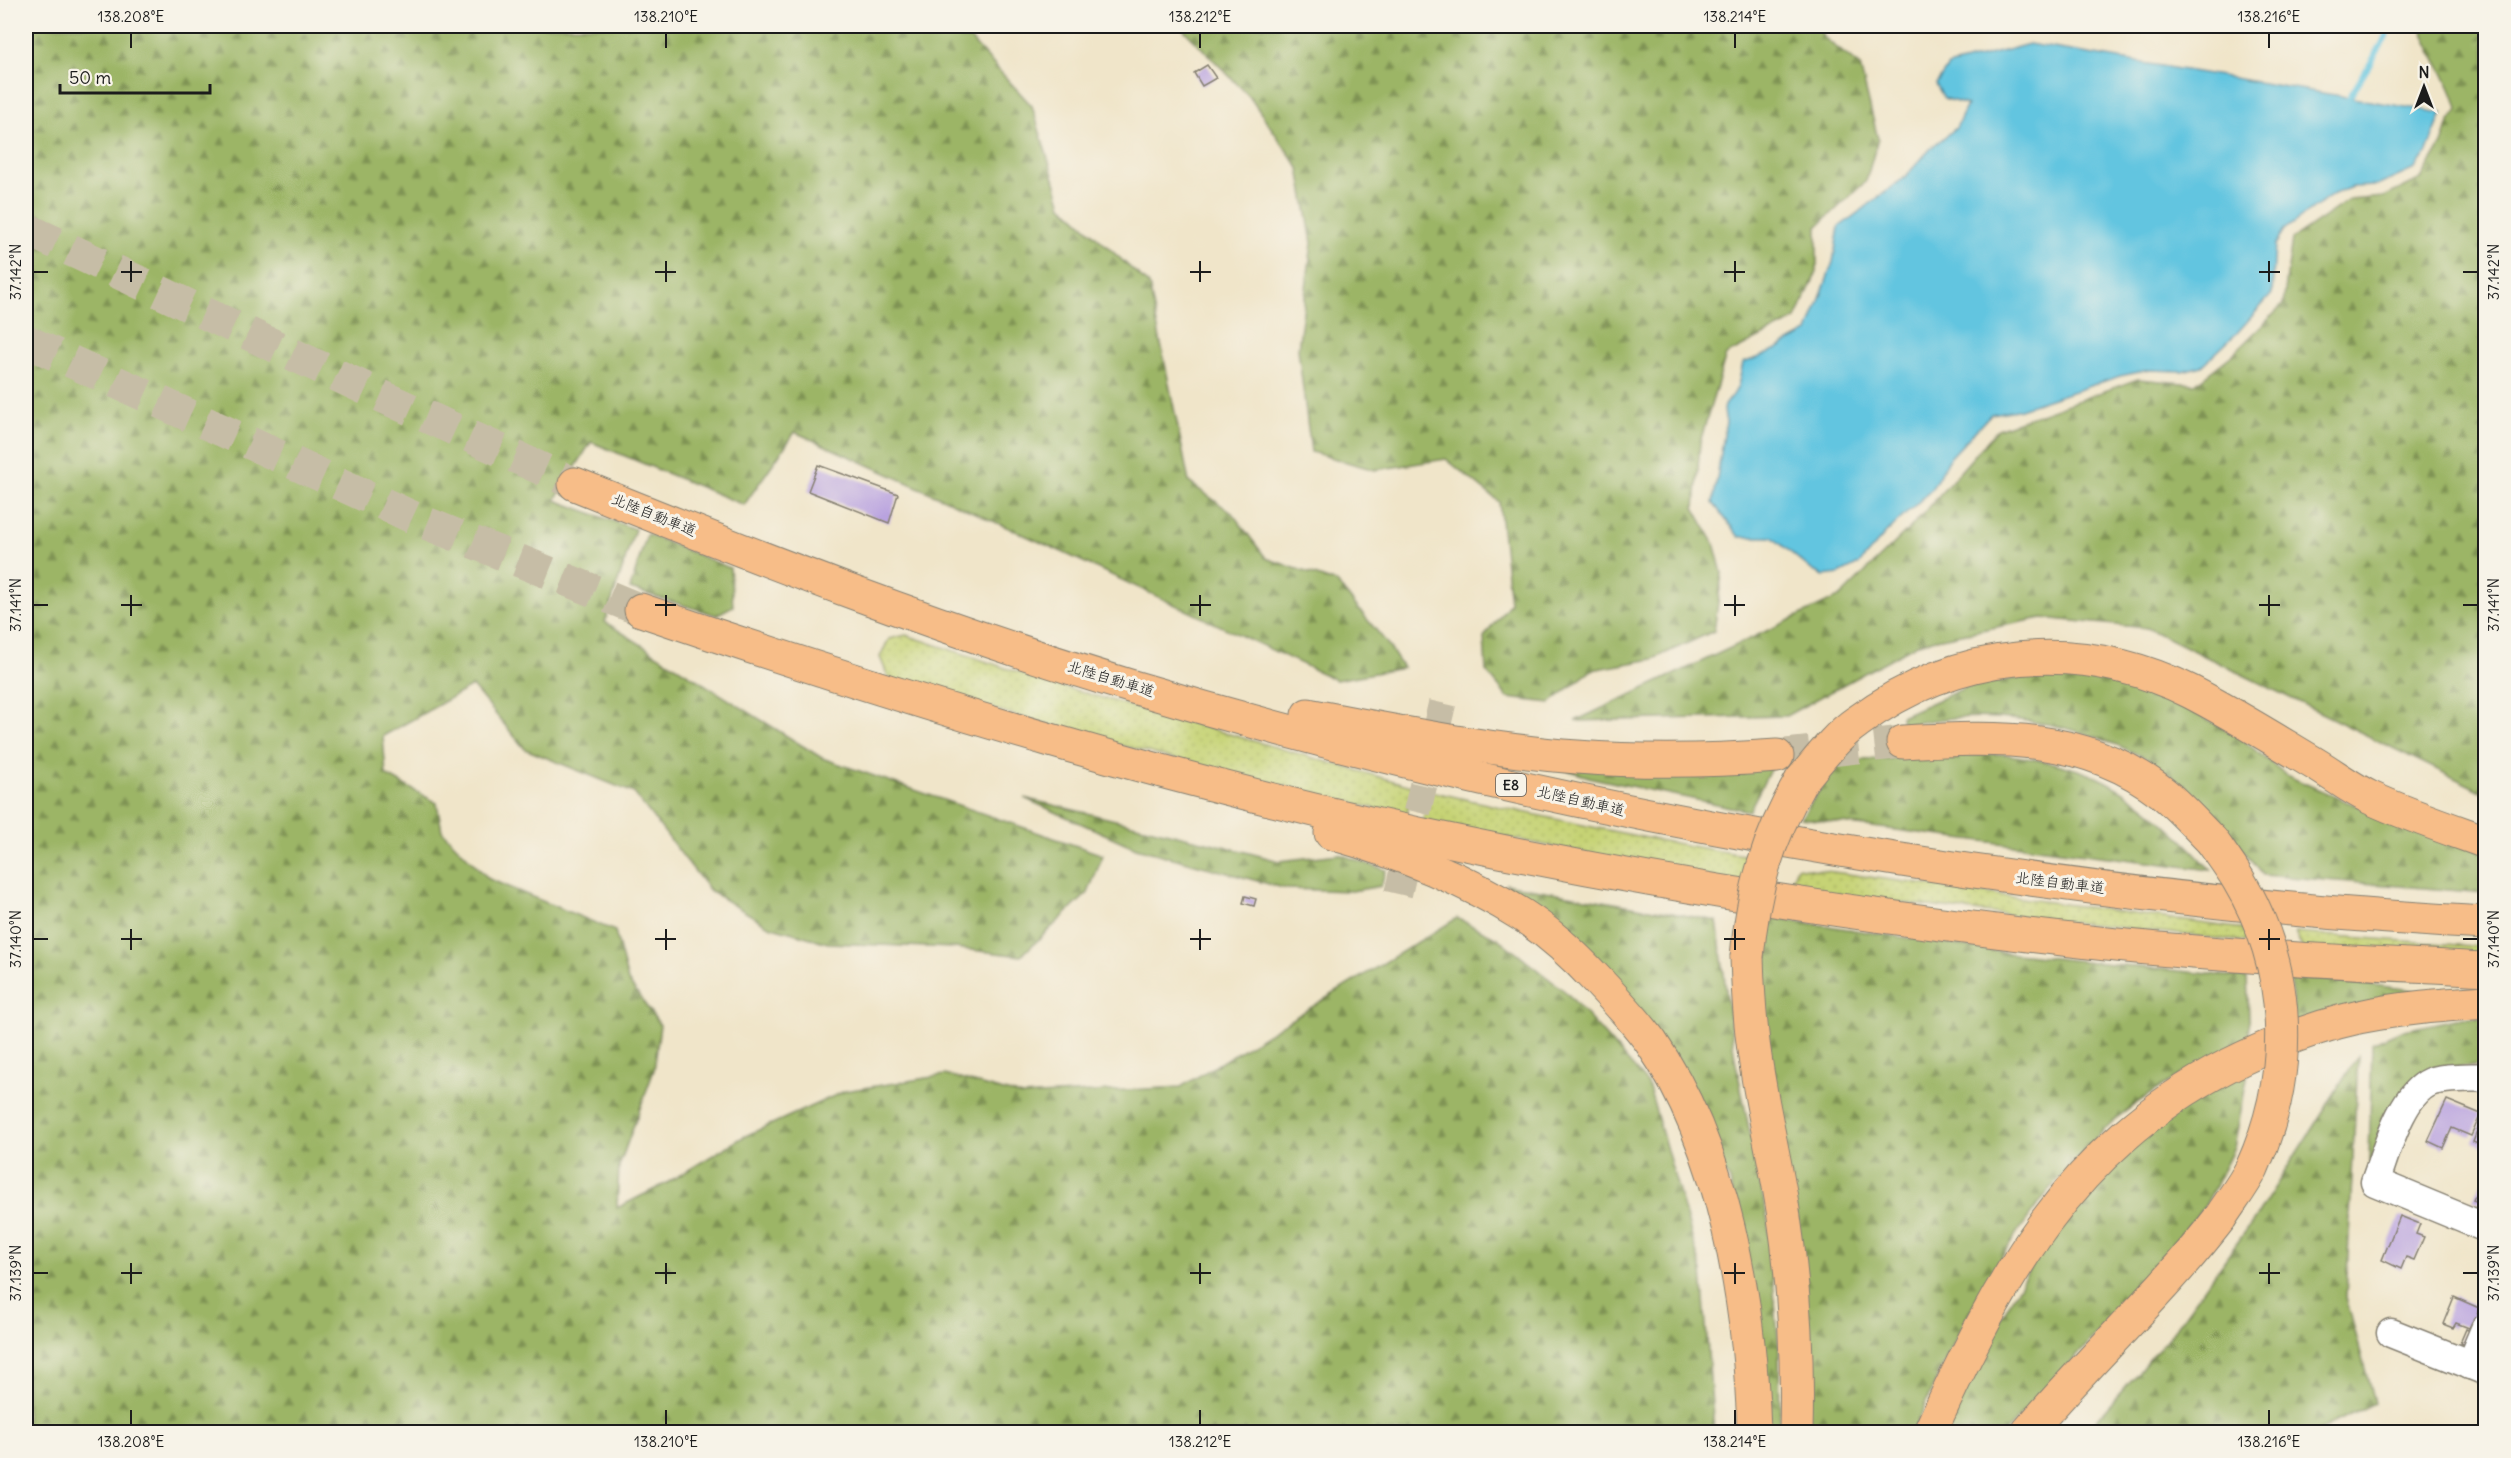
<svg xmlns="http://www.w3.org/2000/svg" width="2511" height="1458" font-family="Delius,'Klee One',sans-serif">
<defs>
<pattern id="grass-dots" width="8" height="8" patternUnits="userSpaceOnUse" patternTransform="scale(1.5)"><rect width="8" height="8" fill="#c6d375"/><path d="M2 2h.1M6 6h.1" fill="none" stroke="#aab565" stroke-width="1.8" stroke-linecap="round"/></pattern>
<pattern id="forest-firs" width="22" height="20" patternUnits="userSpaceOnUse" patternTransform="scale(1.5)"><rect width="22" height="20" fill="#9cb566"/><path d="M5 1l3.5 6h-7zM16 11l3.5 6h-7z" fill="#7e9253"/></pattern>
</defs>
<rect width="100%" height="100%" fill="#f7f3e8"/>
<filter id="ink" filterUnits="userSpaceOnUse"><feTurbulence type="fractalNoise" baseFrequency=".0167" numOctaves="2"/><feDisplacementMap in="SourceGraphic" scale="12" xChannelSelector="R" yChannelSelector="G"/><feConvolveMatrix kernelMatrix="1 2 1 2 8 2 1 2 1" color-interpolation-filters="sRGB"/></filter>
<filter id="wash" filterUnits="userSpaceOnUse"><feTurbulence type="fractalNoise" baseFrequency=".008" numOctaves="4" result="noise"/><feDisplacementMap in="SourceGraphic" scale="24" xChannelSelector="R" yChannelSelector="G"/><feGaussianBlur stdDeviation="1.35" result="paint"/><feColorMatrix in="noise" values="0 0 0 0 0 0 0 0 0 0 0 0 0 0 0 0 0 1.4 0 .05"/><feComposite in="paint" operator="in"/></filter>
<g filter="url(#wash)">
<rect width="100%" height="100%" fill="#f0e5c9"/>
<g fill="url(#grass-dots)" stroke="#717848" stroke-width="1.5">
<polygon points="906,635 1057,685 1415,787 1406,816 1115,744 889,679 880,657 889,639"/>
<path d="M1430,791C1538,816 1646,840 1756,857L1749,885L1423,821Z"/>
<polygon points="1797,867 2243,929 2249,942 1788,890"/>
<polygon points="2295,933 2485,947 2485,958 2304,951"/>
</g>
<g fill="url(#forest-firs)" stroke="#5c6841" stroke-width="1.5">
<polygon points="26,26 958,26 1032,106 1062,205 1149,285 1189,482 1232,513 1266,558 1337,583 1386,642 1403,668 1336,680 1062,552 795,432 744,505 591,442 555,500 635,529 605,622 822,758 1103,855 1088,893 1021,956 954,948 828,943 769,926 710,891 634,793 525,749 472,686 383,736 386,775 437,803 442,831 489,879 615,931 628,981 660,1025 654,1070 619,1166 617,1208 667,1183 743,1137 845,1091 945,1075 1022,1096 1181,1087 1457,918 1497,938 1567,993 1648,1084 1702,1272 1714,1432 26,1432"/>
<polygon points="1180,26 1822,26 1822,36 1860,66 1878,139 1866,181 1817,227 1817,271 1796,319 1726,355 1700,442 1695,509 1714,543 1722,573 1714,631 1653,659 1592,670 1550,703 1508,698 1486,671 1484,637 1510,603 1499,502 1446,459 1375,470 1311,452 1298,349 1312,243 1299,168 1249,96"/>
<path d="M2421,26H2485V793L2147,628L2042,618L1921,642L1786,716L1575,721L1841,596L1911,527L1998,429L2138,379L2195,384L2232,355L2283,305L2292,239L2349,200L2384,197L2421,179L2442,144L2449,123L2458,110C2452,79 2429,56 2421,26Z"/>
<polygon points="647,534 730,568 733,606 716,615 630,589"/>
<path d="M2033,676L2089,677L2153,693L2231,731L2288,776L2345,801L2485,851V893L2263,875C2230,833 2199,795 2155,763C2146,757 2135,754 2126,749C2060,719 1973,708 1902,726L1901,716L1969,686Z"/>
<path d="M2004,754C2033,759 2061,763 2089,774C2137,793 2177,833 2211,870L1801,818L1838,762L1916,756Z"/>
<polygon points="1560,768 1771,768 1749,811 1592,778"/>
<polygon points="1024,798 1223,846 1279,861 1339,854 1386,870 1381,886 1352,891 1287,889 1136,848"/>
<polygon points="1505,884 1717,921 1735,1059 1768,1222 1779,1349 1780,1432 1766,1432 1730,1180 1574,938"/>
<path d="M1769,917L2006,953L2247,978L2250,1037C2203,1061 2159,1085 2118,1117C2105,1127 2094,1142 2082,1153C2006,1232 1956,1332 1913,1432H1808L1758,986Z"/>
<polygon points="2290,969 2349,982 2436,993 2294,1024"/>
<polygon points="2461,1018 2485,1018 2485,1063 2424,1073 2369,1162 2372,1043 2399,1031"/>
<polygon points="2358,1056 2346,1297 2374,1403 2316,1432 2086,1432 2168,1338 2256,1217"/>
<polygon points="2249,1067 2234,1148 2205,1206 2078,1355 2005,1432 1945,1432 1982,1350 2041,1249 2104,1173 2154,1126"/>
</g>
<path fill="#62c5e0" stroke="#3f707e" stroke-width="1.5" d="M2029,44L2442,113L2427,152L2415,169L2377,186L2352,187L2334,194L2285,229L2275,245L2272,294L2237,333L2202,366L2182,371L2149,370L2120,376L2017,410L1991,414L1948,460L1931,490L1886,533L1859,564L1839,574L1824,576L1813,571L1772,537H1739L1713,503L1726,422C1720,399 1730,405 1737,388C1740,380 1741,371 1743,363L1767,354L1808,332L1833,262L1839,227L1904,178L1933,146L1956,128L1967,105L1944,98L1936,84L1948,66Z"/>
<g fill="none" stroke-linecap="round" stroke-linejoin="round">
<polyline stroke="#62c5e0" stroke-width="6" points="2346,103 2393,26"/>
</g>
<g id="blocks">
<g fill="#b9a3df">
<polygon points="1207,65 1216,78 1202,86 1194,73"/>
<polygon points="818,465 898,494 889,523 808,491"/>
<polygon points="1245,896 1256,899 1254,906 1243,903"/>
<polygon points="2447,1100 2481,1114 2471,1136 2452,1128 2443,1148 2428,1141"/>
<polygon points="2485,1111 2486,1111 2486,1147 2473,1142"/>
<polygon points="2486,1174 2486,1205 2473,1200"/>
<polygon points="2400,1216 2420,1224 2416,1234 2424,1237 2414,1260 2406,1257 2401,1269 2382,1260"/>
<polygon points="2454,1297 2479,1308 2477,1314 2482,1316 2478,1325 2472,1322 2469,1328 2456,1323 2453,1328 2443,1324"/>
<polygon points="2466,1329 2477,1334 2472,1348 2460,1343"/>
</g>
</g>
</g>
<g filter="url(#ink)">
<use href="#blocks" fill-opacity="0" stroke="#868072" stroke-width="1.5"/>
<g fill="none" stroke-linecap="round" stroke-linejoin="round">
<polyline stroke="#c6bda6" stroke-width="28" stroke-dasharray="28 14" stroke-linecap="butt" points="1398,894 1445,691"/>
<g stroke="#c6bda6" stroke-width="33" stroke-dasharray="33 16" stroke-linecap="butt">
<polyline points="26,229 379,395 575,484"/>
<polyline points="26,341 421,521 641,610"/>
<polyline points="1777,756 1903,742"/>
</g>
<defs>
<g id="minor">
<path d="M2486,1077C2471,1078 2442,1077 2430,1082C2400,1095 2386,1154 2375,1182L2486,1228"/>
<polyline points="2391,1333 2486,1371"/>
<polyline points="2470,1365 2486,1327"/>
</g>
<g id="highway">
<path d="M575,484C758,558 943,630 1133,687C1382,762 1638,818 1895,859C2091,890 2288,913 2486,923"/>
<path d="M641,610C914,703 1189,787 1471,845C1678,888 1888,920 2098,943C2227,957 2356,962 2486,969"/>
<path d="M1308,715C1397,732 1487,750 1577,757C1643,762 1711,761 1777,756"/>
<path d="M1903,742C1996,737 2085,732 2163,793C2181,808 2196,825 2212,841"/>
<path d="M1801,781C1818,761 1835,737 1857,722C1957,648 2080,637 2191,692C2234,714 2275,740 2317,765C2335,776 2352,789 2371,798C2408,815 2447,828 2486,842"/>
<path d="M1331,833C1398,852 1463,878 1522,915C1550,933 1575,956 1597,980C1616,1000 1635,1020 1651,1042C1725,1150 1750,1304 1754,1432"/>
<path d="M1747,957C1748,990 1750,1024 1755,1057C1762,1108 1775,1158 1783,1210C1794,1283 1798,1358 1796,1432"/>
<path d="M1930,1432C2001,1277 2069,1148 2227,1066C2269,1045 2313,1027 2359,1017C2401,1008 2443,1005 2486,1002"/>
<path d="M2028,1432C2090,1359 2161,1294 2220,1218"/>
</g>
</defs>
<use href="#minor" stroke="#868072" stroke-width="31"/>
<use href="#highway" stroke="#868072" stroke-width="35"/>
<use href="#minor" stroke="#fff" stroke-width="28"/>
<use href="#highway" stroke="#f7bd88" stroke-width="33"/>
<defs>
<g id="highway-bridge">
<path d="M2212,841C2221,854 2230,866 2238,879C2292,969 2295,1073 2252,1168C2243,1186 2230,1202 2220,1218"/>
<path d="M1747,957C1753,890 1767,840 1801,781"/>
</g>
</defs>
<use href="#highway-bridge" stroke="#868072" stroke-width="35" stroke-linecap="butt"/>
<use href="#highway-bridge" stroke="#f7bd88" stroke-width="33"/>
</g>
</g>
<path fill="none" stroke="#1c1c1c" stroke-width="2" d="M131,33V48M666,33V48M1200,33V48M1735,33V48M2269,33V48M131,261V282M666,261V282M1200,261V282M1735,261V282M2269,261V282M33,272H48M121,272H142M655,272H676M1190,272H1211M1724,272H1745M2259,272H2280M2463,272H2478M131,595V616M666,595V616M1200,595V616M1735,595V616M2269,595V616M33,605H48M121,605H142M655,605H676M1190,605H1211M1724,605H1745M2259,605H2280M2463,605H2478M131,929V950M666,929V950M1200,929V950M1735,929V950M2269,929V950M33,939H48M121,939H142M655,939H676M1190,939H1211M1724,939H1745M2259,939H2280M2463,939H2478M131,1263V1284M666,1263V1284M1200,1263V1284M1735,1263V1284M2269,1263V1284M33,1273H48M121,1273H142M655,1273H676M1190,1273H1211M1724,1273H1745M2259,1273H2280M2463,1273H2478M131,1410V1425M666,1410V1425M1200,1410V1425M1735,1410V1425M2269,1410V1425"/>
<g text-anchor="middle" stroke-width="6" stroke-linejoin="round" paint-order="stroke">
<rect fill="#f7f3e8" stroke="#5e5c59" stroke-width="1.5" x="1496" y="774" width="30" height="22" rx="4.5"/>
<g font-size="14" font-weight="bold" fill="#1c1c1c">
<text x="1511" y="790">E8</text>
</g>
<g font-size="15" fill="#1c1c1c" stroke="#f7f3e8">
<text transform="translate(654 515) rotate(22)" y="5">北陸自動車道</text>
<text transform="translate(1111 679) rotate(17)" y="5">北陸自動車道</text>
<text transform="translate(1581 801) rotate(13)" y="5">北陸自動車道</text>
<text transform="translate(2060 883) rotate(7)" y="5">北陸自動車道</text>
</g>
</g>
<rect width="2511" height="1458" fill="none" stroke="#f7f3e8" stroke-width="66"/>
<g transform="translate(2424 87)" stroke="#f7f3e8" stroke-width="4.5" paint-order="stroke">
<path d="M0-4.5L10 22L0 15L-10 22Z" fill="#1c1c1c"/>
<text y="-9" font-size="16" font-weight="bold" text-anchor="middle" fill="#1c1c1c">N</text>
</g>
<path d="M60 84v9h150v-9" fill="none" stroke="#1c1c1c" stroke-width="3"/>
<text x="69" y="84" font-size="18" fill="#1c1c1c" stroke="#f7f3e8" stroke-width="4.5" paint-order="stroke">50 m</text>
<rect x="33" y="33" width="2445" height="1392" fill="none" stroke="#1c1c1c" stroke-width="2"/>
<g font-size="15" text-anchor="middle" fill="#1c1c1c">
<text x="131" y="22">138.208°E</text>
<text x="666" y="22">138.210°E</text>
<text x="1200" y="22">138.212°E</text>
<text x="1735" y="22">138.214°E</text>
<text x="2269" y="22">138.216°E</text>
<text transform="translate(16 272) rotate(-90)" y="5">37.142°N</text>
<text transform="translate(2494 272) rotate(-90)" y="5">37.142°N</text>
<text transform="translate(16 605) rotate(-90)" y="5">37.141°N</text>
<text transform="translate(2494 605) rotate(-90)" y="5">37.141°N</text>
<text transform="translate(16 939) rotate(-90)" y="5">37.140°N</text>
<text transform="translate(2494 939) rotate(-90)" y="5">37.140°N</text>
<text transform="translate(16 1273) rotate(-90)" y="5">37.139°N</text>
<text transform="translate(2494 1273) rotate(-90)" y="5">37.139°N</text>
<text x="131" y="1447">138.208°E</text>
<text x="666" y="1447">138.210°E</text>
<text x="1200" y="1447">138.212°E</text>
<text x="1735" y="1447">138.214°E</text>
<text x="2269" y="1447">138.216°E</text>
</g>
</svg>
